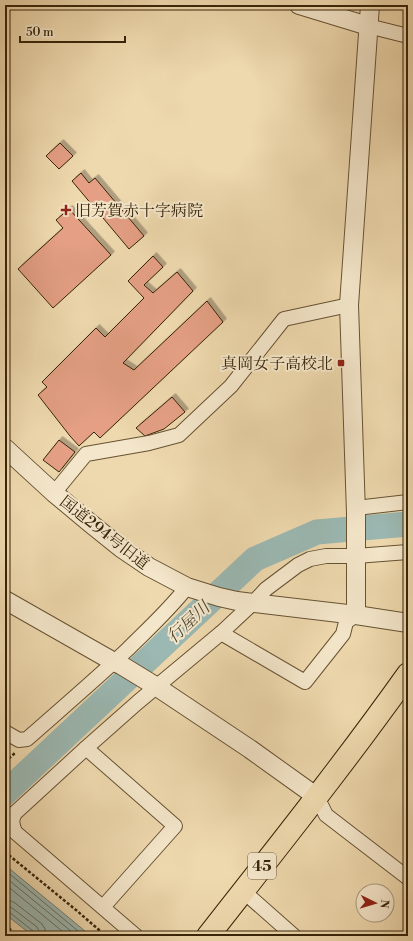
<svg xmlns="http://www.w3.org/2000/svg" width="413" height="941" font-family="'Libre Bodoni','Noto Serif JP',serif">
<defs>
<filter id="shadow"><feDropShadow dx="3.5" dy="-3.5" stdDeviation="0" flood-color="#0004"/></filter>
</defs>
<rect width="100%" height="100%" fill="#eed8ad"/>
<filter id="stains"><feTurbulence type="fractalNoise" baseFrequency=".005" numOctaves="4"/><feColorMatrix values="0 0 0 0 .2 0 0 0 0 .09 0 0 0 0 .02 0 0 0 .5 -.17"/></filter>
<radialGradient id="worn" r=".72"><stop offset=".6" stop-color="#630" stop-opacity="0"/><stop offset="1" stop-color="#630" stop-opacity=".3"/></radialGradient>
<polygon fill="#9bb8b2" stroke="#737d6f" points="5,865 91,936 33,936 5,914"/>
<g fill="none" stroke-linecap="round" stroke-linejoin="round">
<g stroke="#6a6e5e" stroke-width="1">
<polyline points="5,870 84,936"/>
<polyline points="5,877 77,936"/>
<polyline points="5,884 68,936"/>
<polyline points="5,900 11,901 15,903 42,924 45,929 46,936"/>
<polyline points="5,906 12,908 37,927 39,931 40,936"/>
<polyline points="5,911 9,912 33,931 35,936"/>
</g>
<polyline stroke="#9bb8b2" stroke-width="25" points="5,793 255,559 317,532 408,524"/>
</g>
<g fill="#e49f84" stroke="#38250a" filter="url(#shadow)">
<polygon points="60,143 73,156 59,169 46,156"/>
<polygon points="81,173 89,183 95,178 144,236 129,249 72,181"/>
<polygon points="69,209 111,255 53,308 18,269 63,228 56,220"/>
<polygon points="153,256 163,267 144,285 153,293 177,272 193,291 123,363 134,370 207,301 223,322 100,438 94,432 79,446 70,436 38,395 47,387 42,382 96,328 105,337 144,298 128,281"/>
<polygon points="172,397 185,412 164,429 145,436 136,428"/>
<polygon points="59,440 75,452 59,472 43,460"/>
</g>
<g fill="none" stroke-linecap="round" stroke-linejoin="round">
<defs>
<g id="minor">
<polyline points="368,26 408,36"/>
<polyline points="54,493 86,454 149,443 179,435 231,386 284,319 349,305"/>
<polyline points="356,508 408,502"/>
<polyline points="221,633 305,682 343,634 346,622 356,615"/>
<path d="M5,732L19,740L27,739C61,709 95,680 128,649C148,629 169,610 187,587"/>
<polyline points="86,748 175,826 103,907"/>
<polyline points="317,797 326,815 408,878"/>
<polyline points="243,891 294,936"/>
<path d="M136,936L15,832C12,824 11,820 15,813L86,748L138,702L221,633L253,603L266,589L298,565L310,559L326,556H356L408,552"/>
</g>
<g id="tertiary">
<polyline points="299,5 368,26"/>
<polyline points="5,448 54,493 90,523 121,548 149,567 187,587 219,597 237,601 356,615 408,623"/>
<polyline points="5,600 114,662 121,665 157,687 250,749 317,797"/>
<polyline points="356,615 356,513 349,305 370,5"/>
</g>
<path id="primary" d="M208,936C276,849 344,764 408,674"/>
</defs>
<use href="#minor" stroke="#665233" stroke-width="16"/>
<use href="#tertiary" stroke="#665233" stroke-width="20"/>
<use href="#primary" stroke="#38250a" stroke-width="24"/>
<g stroke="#38250a" stroke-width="2.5" stroke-dasharray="3 2" stroke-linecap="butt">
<polyline points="5,762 15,753"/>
<polyline points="5,852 76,910 106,936"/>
<polyline points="5,925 18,936"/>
</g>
<use href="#minor" stroke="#f4e6ca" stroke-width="14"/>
<use href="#tertiary" stroke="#f4e6ca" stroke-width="18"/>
<use href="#primary" stroke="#eed8ad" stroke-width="22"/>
</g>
<g fill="#8f2418" stroke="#f4e6ca" stroke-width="1.5">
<path d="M64 204h4v4h4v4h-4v4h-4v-4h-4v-4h4z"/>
<rect x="337" y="359" width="8" height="8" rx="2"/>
</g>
<g text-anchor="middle" stroke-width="4" stroke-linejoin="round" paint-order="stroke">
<rect fill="#f4e6ca" stroke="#705f44" stroke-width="1" x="248" y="853" width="28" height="26" rx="3"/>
<g font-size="15" font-weight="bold" fill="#38250a">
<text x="262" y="871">45</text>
</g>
<g font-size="16" fill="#38250a" stroke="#f4e6ca" text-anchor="start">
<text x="75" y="216">旧芳賀赤十字病院</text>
<text x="333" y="369" text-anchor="end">真岡女子高校北</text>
</g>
<g font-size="16" fill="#38250a" stroke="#f4e6ca">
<text transform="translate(105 532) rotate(38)" y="6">国道294号旧道</text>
</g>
<g font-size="17" font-style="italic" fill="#514a34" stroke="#f4e6ca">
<text transform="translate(188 622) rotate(-43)" y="6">行屋川</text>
</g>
</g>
<rect width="413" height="941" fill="none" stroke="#eed8ad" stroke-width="20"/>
<rect x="6" y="6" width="401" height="929" fill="none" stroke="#38250a" stroke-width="2"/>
<rect x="10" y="10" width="393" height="921" fill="none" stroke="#38250a"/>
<g transform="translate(375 903) rotate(95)"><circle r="19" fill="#f4e6ca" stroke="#a9997d"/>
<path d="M0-3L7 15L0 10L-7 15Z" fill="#8f2418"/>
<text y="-6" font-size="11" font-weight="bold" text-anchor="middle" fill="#38250a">N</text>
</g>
<path d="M20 36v6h105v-6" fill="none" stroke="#38250a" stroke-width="2"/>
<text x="26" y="36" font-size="12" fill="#38250a" stroke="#f4e6ca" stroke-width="3" paint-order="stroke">50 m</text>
<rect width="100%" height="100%" filter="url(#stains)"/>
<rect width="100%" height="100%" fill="url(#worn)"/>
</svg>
